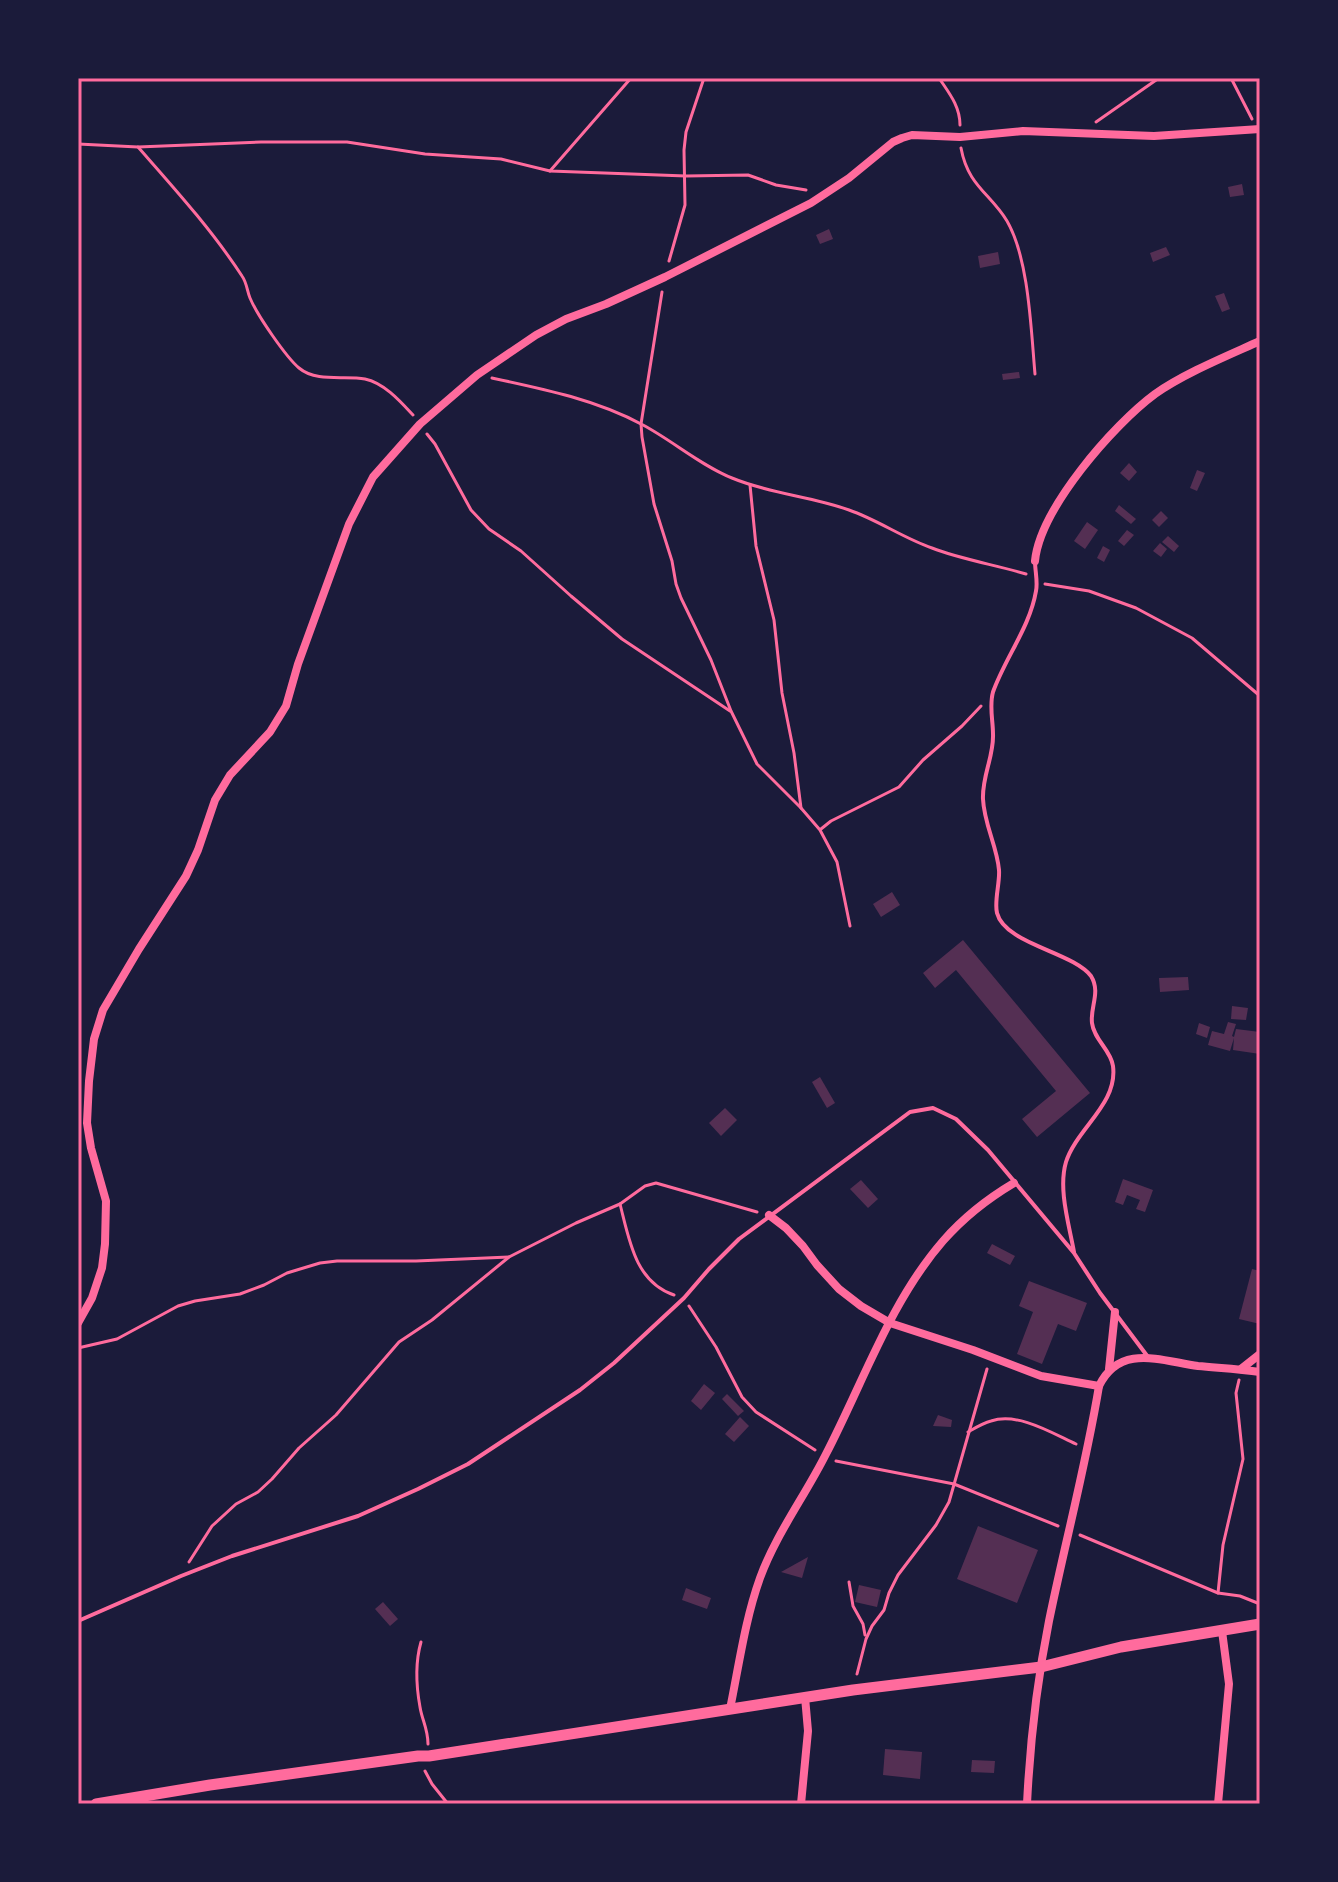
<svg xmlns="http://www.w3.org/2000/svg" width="1338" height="1882" font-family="Cabin,sans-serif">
<rect width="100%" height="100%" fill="#1b1b3a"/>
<g fill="#542f53">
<polygon points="1242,184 1244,195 1230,197 1228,187"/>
<polygon points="829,229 833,239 820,244 816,235"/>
<polygon points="1166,247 1170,255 1153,262 1150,253"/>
<polygon points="998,252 1000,264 980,268 978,256"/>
<polygon points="1224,293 1230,309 1222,312 1215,296"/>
<polygon points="1019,372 1020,378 1003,380 1002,374"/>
<polygon points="1129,463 1137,472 1129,481 1120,473"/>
<polygon points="1197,470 1205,473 1197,491 1190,488"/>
<polygon points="1119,505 1136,519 1131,524 1115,511"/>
<polygon points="1161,511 1168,518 1159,527 1152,520"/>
<polygon points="1087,522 1098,530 1085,549 1074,541"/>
<polygon points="1127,530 1134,535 1124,546 1118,541"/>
<polygon points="1168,536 1179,546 1174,552 1162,542"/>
<polygon points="1160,543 1167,549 1161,557 1153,551"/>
<polygon points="1103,546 1110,550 1104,562 1097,558"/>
<polygon points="892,892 900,905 881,917 873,904"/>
<polygon points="963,940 1090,1093 1037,1137 1022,1119 1056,1091 956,970 935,988 923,973"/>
<polygon points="1188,977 1189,990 1160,992 1159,978"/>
<polygon points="1232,1006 1248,1008 1246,1020 1231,1019"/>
<polygon points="1228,1022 1236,1024 1232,1036 1234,1037 1236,1029 1260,1032 1260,1054 1233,1050 1234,1038 1230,1051 1208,1045 1212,1031 1224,1034"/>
<polygon points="1199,1023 1210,1027 1207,1038 1196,1034"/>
<polygon points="820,1077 835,1103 827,1108 812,1082"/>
<polygon points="725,1108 737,1120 721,1136 709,1123"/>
<polygon points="1123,1179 1153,1190 1145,1212 1136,1209 1140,1200 1127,1195 1123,1205 1115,1202"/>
<polygon points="861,1180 878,1199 868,1208 850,1189"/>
<polygon points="992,1244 1015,1256 1010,1265 987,1253"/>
<polygon points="1252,1269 1260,1271 1260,1324 1239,1319"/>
<polygon points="1029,1281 1087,1303 1076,1331 1058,1324 1042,1364 1017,1354 1033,1312 1019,1306"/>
<polygon points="704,1384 715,1393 701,1410 691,1401"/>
<polygon points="727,1394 744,1411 738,1416 722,1399"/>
<polygon points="938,1415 952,1420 951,1427 933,1426"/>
<polygon points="740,1417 749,1426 734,1442 725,1434"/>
<polygon points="978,1526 1038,1550 1017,1603 957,1579"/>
<polygon points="808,1557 802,1578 781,1572"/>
<polygon points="859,1585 881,1590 877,1607 855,1602"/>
<polygon points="686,1588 711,1598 707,1609 682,1600"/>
<polygon points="383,1602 398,1619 390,1626 375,1609"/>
<polygon points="885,1749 922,1752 920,1779 883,1775"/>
<polygon points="972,1760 995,1761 994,1773 971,1772"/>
</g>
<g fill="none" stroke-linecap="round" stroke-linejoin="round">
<g stroke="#ff6b9d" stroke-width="3">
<path d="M939,78C949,93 960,106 960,125"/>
<polyline points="1231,78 1252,119"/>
<polyline points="1096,122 1159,78"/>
<polyline points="78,144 138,147 261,142 347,142 425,154 501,159 550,171 686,176 748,175 776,185 806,190"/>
<path d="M138,147C174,188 212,230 242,276C247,283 247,291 250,298C257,315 286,357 299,368C317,383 345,375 365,379C384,383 400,401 413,415"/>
<path d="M961,148C968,186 990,193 1007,221C1029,259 1031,330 1035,374"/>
<polyline points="550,171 631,78"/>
<polyline points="669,261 685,205 684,150 686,132 704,78"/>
<polyline points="662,292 641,424 642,437 654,504 672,561 676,584 681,598 711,660 731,711 757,764 801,808 820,830 837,862 850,926"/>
<path d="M492,378C544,389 597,400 643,425C673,441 700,465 732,478C770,494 811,496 849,510C878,520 903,538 932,548C960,559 996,565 1026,574"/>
<polyline points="427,434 435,444 471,510 489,529 521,551 571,596 622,639 730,711"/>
<polyline points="750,485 756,546 774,620 782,693 794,753 801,808"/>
<polyline points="1045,584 1089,591 1136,608 1192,638 1260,696"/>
<polyline points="821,829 831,821 899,787 923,760 962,726 981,706"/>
<path d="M620,1204C629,1239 635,1282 674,1295"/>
<polyline points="689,1306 716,1347 742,1397 756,1412 815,1450"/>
<polyline points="78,1348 117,1339 178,1306 195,1301 240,1294 264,1285 287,1273 320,1263 337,1261 416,1261 509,1257"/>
<path d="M968,1432C975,1428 983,1423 991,1421C1018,1412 1052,1433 1076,1444"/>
<polyline points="836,1461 954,1484 1058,1526"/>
<polyline points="1080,1535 1218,1593 1240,1596 1260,1604"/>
<polyline points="189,1562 212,1526 236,1504 258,1492 272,1479 299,1448 336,1415 399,1342 432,1320 509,1257 576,1223 620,1204 645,1186 656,1183 757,1212"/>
<polyline points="849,1582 853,1606 863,1624 865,1635"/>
<polyline points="1218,1593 1223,1545 1243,1459 1236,1393 1239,1380"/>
<path d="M421,1642C415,1663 416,1685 420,1707C422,1720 428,1729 428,1744"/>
<polyline points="857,1674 866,1639 872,1626 884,1610 889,1593 898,1575 936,1525 949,1502 987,1369"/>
<polyline points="425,1771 432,1784 448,1804"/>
</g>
<g stroke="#ff6b9d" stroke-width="4">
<path d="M1035,561C1035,571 1038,582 1036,591C1030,627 1005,658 993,692C989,706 993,720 993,734C994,756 982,776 983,799C984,824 997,846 999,870C1000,883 994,901 997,913C1005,944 1073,952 1091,976C1101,992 1090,1007 1092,1023C1094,1040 1111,1050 1113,1066C1118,1104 1077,1128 1066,1162C1058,1189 1069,1224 1074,1252"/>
<polyline points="78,1621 181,1576 232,1556 358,1516 418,1489 468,1464 580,1390 614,1363 684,1298 709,1269 739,1239 910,1112 933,1108 956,1119 988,1150 1074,1253 1100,1293 1148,1357"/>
</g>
<g stroke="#ff6b9d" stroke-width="8">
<path d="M1035,561C1040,509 1113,425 1155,394C1185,373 1227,356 1260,341"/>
<polyline points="769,1215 786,1228 803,1246 817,1265 839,1289 861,1306 890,1323 973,1350 1041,1376 1099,1386"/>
<polyline points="78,1323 92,1298 102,1268 105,1244 106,1201 91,1148 87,1123 89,1081 94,1039 103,1010 139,949 186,876 198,850 215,800 230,775 270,732 286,706 298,664 349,524 373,477 420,424 477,375 536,335 566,319 606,304 665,277 811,203 849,178 893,142 902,138 912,135 960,137 1023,131 1154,136 1260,129"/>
<polyline points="1109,1369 1115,1312"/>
<polyline points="1241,1369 1260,1354"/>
<path d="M730,1709C739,1665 745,1620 760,1578C776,1534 805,1496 826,1454C863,1383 890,1302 943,1241C964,1217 987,1199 1014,1183"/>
<polyline points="801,1804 808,1731 805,1697"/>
<path d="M1027,1804C1030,1743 1037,1681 1049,1621C1065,1543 1086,1465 1099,1386C1120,1343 1161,1361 1198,1366C1219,1368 1239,1369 1260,1372"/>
<polyline points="1218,1804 1229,1684 1222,1631"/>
</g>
<polyline stroke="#ff6b9d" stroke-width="11" points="96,1804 210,1785 418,1756 429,1756 853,1690 1041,1667 1121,1647 1260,1624"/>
</g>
<rect width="1338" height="1882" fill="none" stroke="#1b1b3a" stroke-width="160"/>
<rect x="80" y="80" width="1178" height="1722" fill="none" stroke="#ff6b9d" stroke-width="3"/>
</svg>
